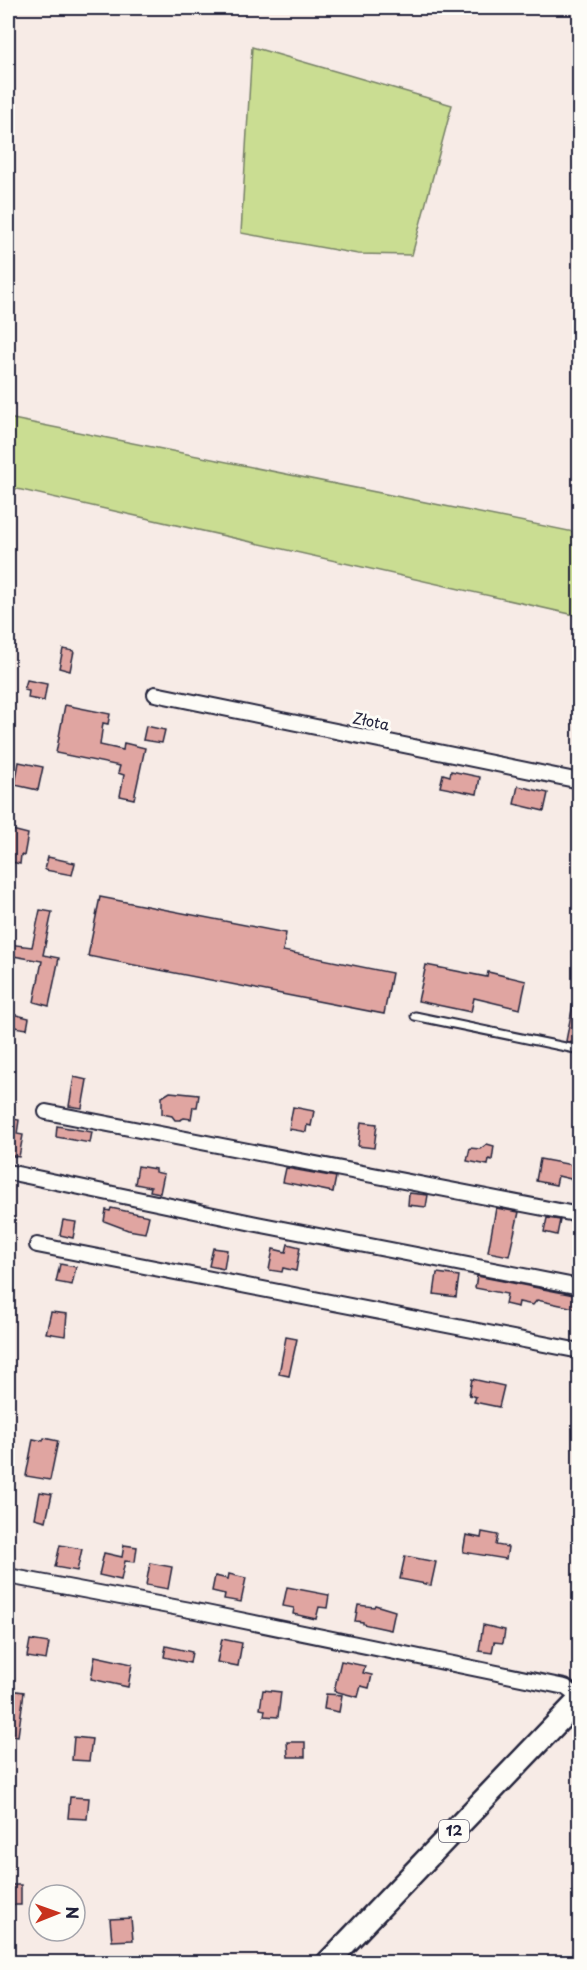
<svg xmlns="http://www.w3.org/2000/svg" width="587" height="1970" font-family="'Playpen Sans',sans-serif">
<rect width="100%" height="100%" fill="#f7ebe6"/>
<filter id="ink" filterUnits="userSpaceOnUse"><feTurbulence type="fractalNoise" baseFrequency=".0167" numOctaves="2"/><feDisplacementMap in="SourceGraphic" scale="12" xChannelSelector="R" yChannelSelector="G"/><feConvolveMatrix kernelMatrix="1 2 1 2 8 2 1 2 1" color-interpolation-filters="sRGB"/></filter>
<g filter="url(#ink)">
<g fill="#cadd92" stroke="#768066" stroke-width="1.5">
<polygon points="252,47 452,105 412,255 358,254 241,233"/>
<polygon points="8,418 579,533 579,616 8,487"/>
</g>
<g fill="#e0a5a1" stroke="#22223b" stroke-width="1.5">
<polygon points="63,649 74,651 70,671 59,668"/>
<polygon points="27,680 47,684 44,701 28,698 29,691 24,690"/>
<polygon points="65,705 110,714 108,724 103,723 100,745 123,750 124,743 145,748 134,799 120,796 124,775 118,773 120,766 56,753"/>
<polygon points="146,726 165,730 162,743 143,740"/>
<polygon points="19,762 43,767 38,790 15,785"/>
<polygon points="451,771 480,777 477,794 440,787 443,774 450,776"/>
<polygon points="518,786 548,793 544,811 514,804"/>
<polygon points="8,829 28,834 24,856 21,855 20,864 8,861"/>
<polygon points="48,857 75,863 72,875 45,870"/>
<polygon points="100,897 286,933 283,951 392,973 384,1014 88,956"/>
<polygon points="40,910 52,912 43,955 59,958 49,1006 34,1002 42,961 8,955 8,944 32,947"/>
<polygon points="426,965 487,977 488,972 526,981 520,1009 474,998 471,1012 418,1001"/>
<polygon points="574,999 579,1000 579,1030 577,1044 566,1041"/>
<polygon points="8,1013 29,1018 27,1029 8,1026"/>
<polygon points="74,1077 87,1080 82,1108 69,1106"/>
<polygon points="170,1092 199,1095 197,1107 193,1107 191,1119 184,1118 180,1120 175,1120 172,1116 162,1114 162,1097"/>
<polygon points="293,1107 314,1111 311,1126 307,1125 306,1132 289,1129"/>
<polygon points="8,1118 19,1120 17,1134 23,1135 19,1157 8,1155"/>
<polygon points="361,1122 377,1124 374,1148 358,1146"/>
<polygon points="57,1126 92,1132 90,1143 56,1137"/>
<polygon points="487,1144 494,1146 492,1160 489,1159 488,1165 467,1161 470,1148 480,1149"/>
<polygon points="540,1159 578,1166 575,1180 558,1176 556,1185 536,1181"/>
<polygon points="138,1166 155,1169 155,1172 164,1174 160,1193 150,1191 151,1187 135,1184"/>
<polygon points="286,1168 336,1177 333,1192 283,1182"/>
<polygon points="409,1193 428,1195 426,1207 408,1205"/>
<polygon points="111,1208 149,1216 145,1233 128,1230 104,1221 106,1210 110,1211"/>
<polygon points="496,1208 519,1212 509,1256 488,1252"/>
<polygon points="547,1218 560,1220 557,1235 544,1232"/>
<polygon points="63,1220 76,1222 73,1238 60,1235"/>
<polygon points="288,1244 300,1247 296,1271 283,1268 282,1272 269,1270 273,1249 286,1252"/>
<polygon points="213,1248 227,1250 224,1269 209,1266"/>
<polygon points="60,1264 76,1267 72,1285 56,1282"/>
<polygon points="437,1273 459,1276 456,1297 434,1294"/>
<polygon points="477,1276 579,1296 579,1309 537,1300 533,1305 519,1302 518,1307 505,1304 507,1294 475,1288"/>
<polygon points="51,1312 67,1314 65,1336 46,1333"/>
<polygon points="286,1337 297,1339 289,1376 279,1374"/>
<polygon points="472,1379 504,1386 499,1407 474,1402 476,1397 469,1395"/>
<polygon points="44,1438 58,1441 50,1480 26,1476 33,1439 43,1441"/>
<polygon points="40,1492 52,1494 46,1521 35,1518"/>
<polygon points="482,1532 498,1535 496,1545 508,1547 506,1559 463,1552 466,1535 481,1538"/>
<polygon points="60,1545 82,1549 77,1571 55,1567"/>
<polygon points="124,1545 137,1547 135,1562 125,1561 121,1580 99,1575 104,1553 122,1557"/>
<polygon points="405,1556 436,1562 431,1585 400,1579"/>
<polygon points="150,1563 172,1567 168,1589 146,1585"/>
<polygon points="229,1574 246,1578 241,1602 224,1599 225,1594 212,1591 215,1576 228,1579"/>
<polygon points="287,1587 329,1595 327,1608 319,1607 316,1619 293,1614 294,1608 283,1606"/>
<polygon points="358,1605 374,1607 375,1605 395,1611 391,1630 363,1624 363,1622 355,1621"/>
<polygon points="483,1625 505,1630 503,1643 494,1642 492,1653 479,1651"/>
<polygon points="222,1639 242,1643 238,1666 217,1662"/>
<polygon points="30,1640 49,1643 46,1660 27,1657"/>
<polygon points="166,1646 192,1652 190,1663 164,1657"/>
<polygon points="95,1656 132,1664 128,1687 91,1679"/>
<polygon points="341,1661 365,1666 363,1673 372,1675 369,1688 361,1686 358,1697 334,1691"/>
<polygon points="9,1690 24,1692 18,1736 8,1735"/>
<polygon points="263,1690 281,1692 278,1717 264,1716 265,1710 260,1709"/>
<polygon points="326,1694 342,1695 339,1712 324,1709"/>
<polygon points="74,1737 92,1739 89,1761 72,1760"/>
<polygon points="287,1742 305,1742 305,1757 288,1757"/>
<polygon points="70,1797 89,1798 87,1819 68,1818"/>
<rect x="8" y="1885" width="13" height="20"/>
<polygon points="131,1918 133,1940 112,1941 110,1919"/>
</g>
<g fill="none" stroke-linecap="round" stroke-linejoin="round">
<defs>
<polyline id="service" points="415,1016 580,1050"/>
<g id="minor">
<polyline points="155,694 580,781"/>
<polyline points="46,1112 580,1215"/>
<polyline points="8,1172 257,1224 580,1287"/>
<polyline points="37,1245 580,1351"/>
<polyline points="8,1576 206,1613 565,1687 580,1698"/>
</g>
<polyline id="primary" points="328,1962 580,1699"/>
</defs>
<use href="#service" stroke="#22223b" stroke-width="11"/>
<use href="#minor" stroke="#22223b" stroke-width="18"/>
<use href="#primary" stroke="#22223b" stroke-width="26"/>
<use href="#service" stroke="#fdfcf7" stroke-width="7"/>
<use href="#minor" stroke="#fdfcf7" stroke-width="14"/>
<use href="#primary" stroke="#fdfcf7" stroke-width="21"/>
</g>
</g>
<g text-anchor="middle" stroke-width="6" stroke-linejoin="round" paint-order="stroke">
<rect fill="#fdfcf7" stroke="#646373" stroke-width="1.5" x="439" y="1820" width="30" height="22" rx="4.5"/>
<g font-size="14" font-weight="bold" fill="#22223b">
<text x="454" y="1836">12</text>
</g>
<g font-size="15" fill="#22223b" stroke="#fdfcf7">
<text transform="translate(371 722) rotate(12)" y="5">Złota</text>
</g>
</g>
<rect width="587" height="1970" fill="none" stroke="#fdfcf7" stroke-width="30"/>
<rect x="15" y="15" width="557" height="1940" fill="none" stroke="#22223b" stroke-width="2" filter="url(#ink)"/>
<g transform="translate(57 1913) rotate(89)"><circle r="28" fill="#fdfcf7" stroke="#a5a5ac" stroke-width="1.5"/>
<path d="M0-4.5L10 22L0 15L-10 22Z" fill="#c8321e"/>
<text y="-9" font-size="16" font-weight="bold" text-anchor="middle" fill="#22223b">N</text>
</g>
</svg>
